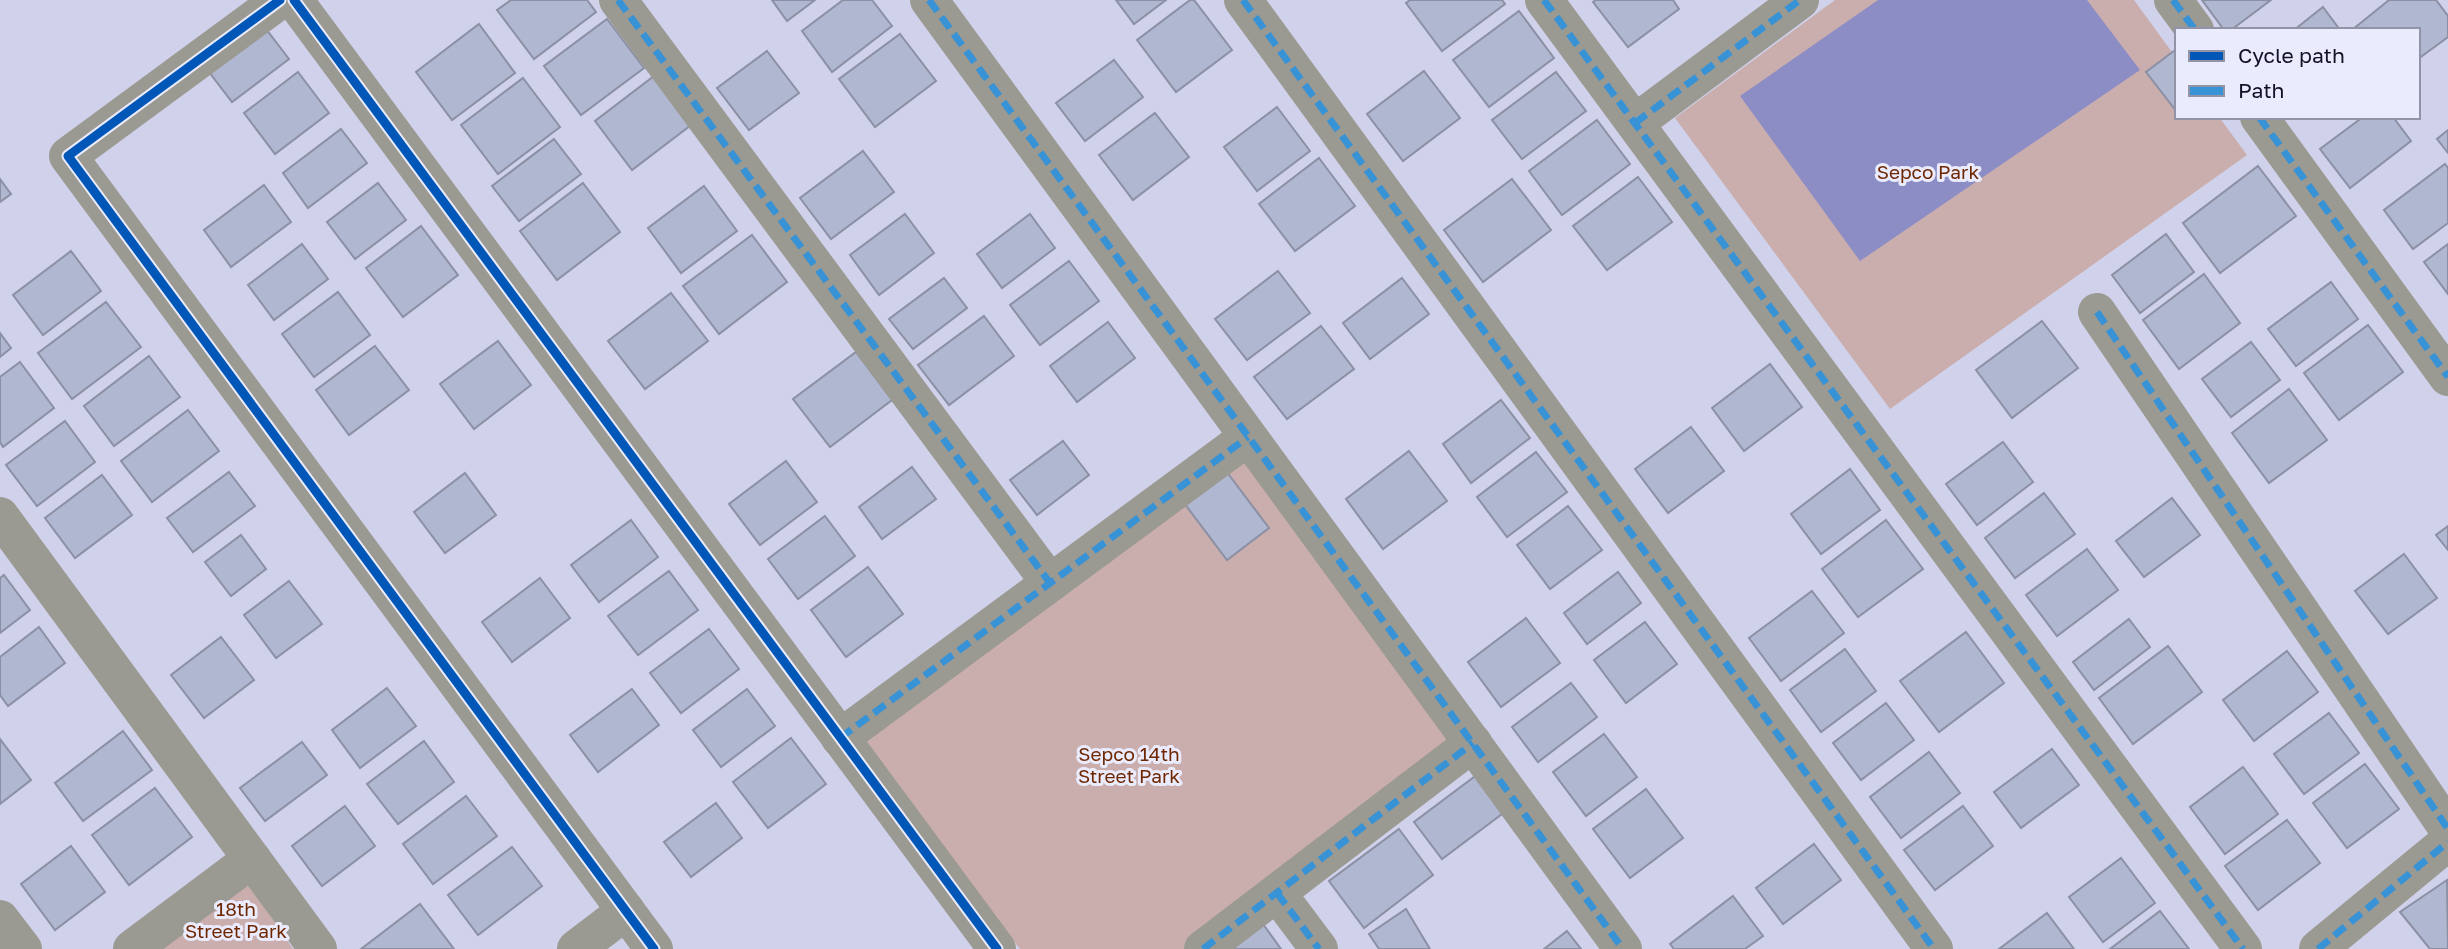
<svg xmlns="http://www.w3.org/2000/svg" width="2448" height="949" font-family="'Golos Text',sans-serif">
<rect width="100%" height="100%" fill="#d0d1ea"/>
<g fill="#caaead">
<polygon points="1835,0 2134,0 2177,59 2177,117 2219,117 2247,155 1890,409 1675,118"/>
<polygon points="1245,457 1458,740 1187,949 1020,949 859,738"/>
<polygon points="243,876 293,949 150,949"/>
</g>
<polygon fill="#8d8dc6" points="1878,0 2087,0 2140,70 1860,261 1740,96"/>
<g fill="#b0b7d0" stroke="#8b90a4" stroke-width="2">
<polygon points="511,0 587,0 596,12 534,59 497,10"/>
<polygon points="772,0 815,0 787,21"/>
<polygon points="843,0 872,0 892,26 832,72 802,31"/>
<polygon points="1116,0 1166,0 1134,24"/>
<polygon points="1190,0 1194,0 1232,50 1176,92 1137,40"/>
<polygon points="1410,0 1502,0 1505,4 1442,51 1406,3"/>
<polygon points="1596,0 1673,0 1679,9 1628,47 1593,2"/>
<polygon points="2202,0 2271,0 2231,30 2224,30"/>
<polygon points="2389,0 2436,0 2448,16 2448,37 2418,59 2418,30 2352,30"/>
<polygon points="2323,7 2340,30 2294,30"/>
<polygon points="250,8 289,59 232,102 193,51"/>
<polygon points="1519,11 1554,58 1489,107 1453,60"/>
<polygon points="607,19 644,68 581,115 544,66"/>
<polygon points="479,24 515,73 452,120 416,72"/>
<polygon points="900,34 936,81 875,127 839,79"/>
<polygon points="767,51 799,93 749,130 717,88"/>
<polygon points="2174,51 2177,55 2177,112 2146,72"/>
<polygon points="1114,60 1143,97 1085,141 1056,103"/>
<polygon points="1424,71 1460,118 1403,161 1367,114"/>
<polygon points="298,72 329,113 275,154 244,113"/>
<polygon points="1556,72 1586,111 1522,159 1492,120"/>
<polygon points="658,73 695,122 632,170 595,121"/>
<polygon points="523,78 560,127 498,174 461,125"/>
<polygon points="1277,107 1310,151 1257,191 1224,147"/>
<polygon points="1155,113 1189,157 1133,200 1099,155"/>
<polygon points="2363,117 2393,117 2411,141 2350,188 2320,149"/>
<polygon points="1597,120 1630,164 1562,215 1529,171"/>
<polygon points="341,129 367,163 308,208 283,173"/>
<polygon points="2448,130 2448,153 2437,139"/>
<polygon points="554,139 581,174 519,221 492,186"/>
<polygon points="863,151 894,192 831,239 800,198"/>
<polygon points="1319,158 1355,206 1295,251 1259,204"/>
<polygon points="2445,164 2448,168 2448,223 2413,249 2384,210"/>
<polygon points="2258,166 2296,216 2220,273 2183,223"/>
<polygon points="1638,177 1672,222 1607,270 1573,226"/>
<polygon points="0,179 11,194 0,202"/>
<polygon points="1512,179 1551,230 1483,282 1444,230"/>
<polygon points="378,183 406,220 355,259 327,222"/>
<polygon points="583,183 620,232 557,280 520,231"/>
<polygon points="264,185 291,222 231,267 204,230"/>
<polygon points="704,186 737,231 681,273 648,228"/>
<polygon points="905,214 934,253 879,295 850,255"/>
<polygon points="1030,214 1055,248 1002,288 977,254"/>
<polygon points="421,226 458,275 403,317 366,268"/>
<polygon points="2166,234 2194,272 2140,313 2112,275"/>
<polygon points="752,235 787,282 719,334 683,286"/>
<polygon points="302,244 328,279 274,320 248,285"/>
<polygon points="2448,244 2448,294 2424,262"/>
<polygon points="71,251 101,291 43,335 13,295"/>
<polygon points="1069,261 1099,301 1040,345 1010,305"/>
<polygon points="1278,271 1310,313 1247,360 1215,319"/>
<polygon points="2204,274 2240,323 2179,369 2143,320"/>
<polygon points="944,278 967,308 913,349 889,319"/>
<polygon points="1402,278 1429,314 1370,359 1343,323"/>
<polygon points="2331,282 2358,319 2296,366 2268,329"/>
<polygon points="338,292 370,335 314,377 282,334"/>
<polygon points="671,293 708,341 645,389 608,341"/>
<polygon points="106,302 141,347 72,399 38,353"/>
<polygon points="984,316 1014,356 949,405 918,365"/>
<polygon points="2042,321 2078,368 2012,418 1976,370"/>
<polygon points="1108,322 1135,358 1077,402 1050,366"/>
<polygon points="2368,325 2403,372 2339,420 2304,373"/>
<polygon points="1321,326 1354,369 1287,419 1254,377"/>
<polygon points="0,333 11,348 0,357"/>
<polygon points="498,341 531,385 474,429 440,384"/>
<polygon points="2251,342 2280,380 2231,417 2202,379"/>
<polygon points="375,346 409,390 349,435 316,390"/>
<polygon points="856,352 892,400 830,447 793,399"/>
<polygon points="149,356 180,397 114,446 84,406"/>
<polygon points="20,362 54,408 3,447 0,442 0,377"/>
<polygon points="1770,364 1802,407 1744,451 1712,408"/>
<polygon points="2289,389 2327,440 2269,483 2232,433"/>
<polygon points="1501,400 1530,438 1471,483 1443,444"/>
<polygon points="188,410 219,451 152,502 121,461"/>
<polygon points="65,421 95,462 37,506 6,465"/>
<polygon points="1691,427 1724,471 1668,513 1635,469"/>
<polygon points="1063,441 1089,475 1037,515 1010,480"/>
<polygon points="2003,442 2033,482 1977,525 1946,484"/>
<polygon points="1409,451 1447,501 1383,549 1346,499"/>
<polygon points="1536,452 1567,492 1507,537 1477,497"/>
<polygon points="786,461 817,502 760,545 729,504"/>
<polygon points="912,467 936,499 882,539 859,507"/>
<polygon points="1223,467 1269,528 1227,560 1181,499"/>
<polygon points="1850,469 1880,510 1821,554 1791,514"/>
<polygon points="229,472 255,506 193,552 167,518"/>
<polygon points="465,473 496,515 445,553 414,512"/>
<polygon points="102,475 132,515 75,558 45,518"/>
<polygon points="2044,493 2075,534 2015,578 1985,538"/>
<polygon points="2172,498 2200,535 2144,577 2116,541"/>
<polygon points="1568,506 1602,550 1550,589 1517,545"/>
<polygon points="825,516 855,556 798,599 768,559"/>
<polygon points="631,520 658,557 599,602 571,565"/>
<polygon points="1886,520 1923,569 1858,617 1822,569"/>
<polygon points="2448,526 2448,550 2436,535"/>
<polygon points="241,535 266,569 231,596 205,562"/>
<polygon points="2087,549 2118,590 2057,636 2026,595"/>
<polygon points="2404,554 2437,598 2388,634 2355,591"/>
<polygon points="868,567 903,614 846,657 811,610"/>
<polygon points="669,571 698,610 638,655 608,616"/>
<polygon points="1618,572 1641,603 1587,644 1564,613"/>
<polygon points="4,575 30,610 0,633 0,578"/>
<polygon points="540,578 570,618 512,662 482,622"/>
<polygon points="289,581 322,624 276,658 244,615"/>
<polygon points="1812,591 1844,633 1781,681 1749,638"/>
<polygon points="1526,618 1560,663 1501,707 1468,662"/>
<polygon points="2129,619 2150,647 2094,690 2073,662"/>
<polygon points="1645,622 1677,664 1626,703 1594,660"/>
<polygon points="39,627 65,663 8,706 0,695 0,657"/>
<polygon points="709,629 739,669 681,713 650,673"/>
<polygon points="1966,632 2004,683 1939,732 1900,681"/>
<polygon points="221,637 254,680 204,718 171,675"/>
<polygon points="2168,646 2202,692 2133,744 2099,698"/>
<polygon points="1845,649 1876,691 1821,732 1790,690"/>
<polygon points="2287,651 2318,692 2254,741 2223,700"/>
<polygon points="1571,683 1597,717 1538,762 1512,727"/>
<polygon points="387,688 416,726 360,768 332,730"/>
<polygon points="632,689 659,725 598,772 570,735"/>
<polygon points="747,689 775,726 721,767 693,730"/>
<polygon points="1886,703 1914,740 1861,780 1833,743"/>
<polygon points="2329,713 2359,753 2304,794 2274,754"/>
<polygon points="123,731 152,770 83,821 55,783"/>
<polygon points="1604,734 1637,777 1586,816 1553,772"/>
<polygon points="791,738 826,784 768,828 733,782"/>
<polygon points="0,739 31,780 0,804"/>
<polygon points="424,741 454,782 398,824 367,784"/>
<polygon points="302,742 327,775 265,821 240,788"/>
<polygon points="2052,749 2079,785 2021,828 1994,792"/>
<polygon points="1929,752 1960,793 1901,838 1870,797"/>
<polygon points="2365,764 2399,809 2347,848 2313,803"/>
<polygon points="2243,767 2278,814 2225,854 2190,807"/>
<polygon points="1478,774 1506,811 1442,859 1414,822"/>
<polygon points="155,788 192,837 129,885 92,835"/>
<polygon points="1646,789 1683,838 1630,878 1593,829"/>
<polygon points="466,796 497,836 433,884 403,844"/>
<polygon points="716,803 742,838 691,877 664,842"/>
<polygon points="345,806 375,846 322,886 292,846"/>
<polygon points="1963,806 1993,846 1935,890 1904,850"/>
<polygon points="2287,820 2320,863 2258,910 2225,866"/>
<polygon points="1399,829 1433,875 1364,928 1329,881"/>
<polygon points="1814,844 1841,880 1783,924 1756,888"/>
<polygon points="71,846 105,892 55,930 21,884"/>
<polygon points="512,847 542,886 478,935 448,895"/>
<polygon points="2121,858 2155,903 2103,942 2069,897"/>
<polygon points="2447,880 2448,949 2430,949 2400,912"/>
<polygon points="1733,896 1763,936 1745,949 1674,949 1670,944"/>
<polygon points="420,904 454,949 361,949"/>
<polygon points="1406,909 1430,949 1379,949 1369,934"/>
<polygon points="2160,911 2189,949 2110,949"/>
<polygon points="2047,913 2074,949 1999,949"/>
<polygon points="1263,924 1281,949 1230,949"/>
<polygon points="1567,931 1581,949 1544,949"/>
</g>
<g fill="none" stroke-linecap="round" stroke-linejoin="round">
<g stroke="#9b9a92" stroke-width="38">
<polyline points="280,0 68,156 654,949"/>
<polyline points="294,0 997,949"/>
<polyline points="618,0 1050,583"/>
<polyline points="929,0 1623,949"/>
<polyline points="1243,0 1934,949"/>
<polyline points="1544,0 2243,949"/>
<polyline points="2173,0 2195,30"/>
<polyline points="2259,117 2448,377"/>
<polyline points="1635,123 1800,0"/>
<polyline points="2097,312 2448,829"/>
<polyline points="0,516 318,949"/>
<polyline points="840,738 1248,437"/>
<polyline points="1277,893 1319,949"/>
<polyline points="0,919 23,949"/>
<polyline points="132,949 252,859"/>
<polyline points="576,949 626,911"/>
<polyline points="1203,949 1473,743"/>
<polyline points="2318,949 2448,842"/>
</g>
<g stroke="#3892d6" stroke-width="7" stroke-dasharray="14 7" stroke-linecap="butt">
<polyline points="618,0 1050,583"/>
<polyline points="929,0 1623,949"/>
<polyline points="1243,0 1934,949"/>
<polyline points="1544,0 2243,949"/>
<polyline points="2173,0 2195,30"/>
<polyline points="2259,117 2448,377"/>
<polyline points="1635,123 1800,0"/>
<polyline points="2097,312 2448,829"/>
<polyline points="840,738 1248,437"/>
<polyline points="1277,893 1319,949"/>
<polyline points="1203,949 1473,743"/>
<polyline points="2318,949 2448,842"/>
</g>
<defs>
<g id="cycleway">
<polyline points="280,0 68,156 654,949"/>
<polyline points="294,0 997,949"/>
</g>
</defs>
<use href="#cycleway" stroke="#eaebfd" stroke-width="13"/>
<use href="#cycleway" stroke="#0057b8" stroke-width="9"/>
</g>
<g text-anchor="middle" stroke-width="6" stroke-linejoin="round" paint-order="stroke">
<g font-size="19" fill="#6f2701" stroke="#eaebfd">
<text x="1928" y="179">Sepco Park</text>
<text x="1129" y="761">Sepco 14th<tspan x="1129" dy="22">Street Park</tspan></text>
<text x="236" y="916">18th<tspan x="236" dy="22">Street Park</tspan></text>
</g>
</g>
<rect x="2175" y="28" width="245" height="91" fill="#eaebfd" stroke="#9393a7" stroke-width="2"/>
<rect x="2189" y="51" width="35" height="10" fill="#0057b8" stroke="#9393a7" stroke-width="2"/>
<text x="2238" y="63" font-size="21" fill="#111025">Cycle path</text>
<rect x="2189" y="86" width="35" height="10" fill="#3892d6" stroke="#9393a7" stroke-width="2"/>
<text x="2238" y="98" font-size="21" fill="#111025">Path</text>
</svg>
